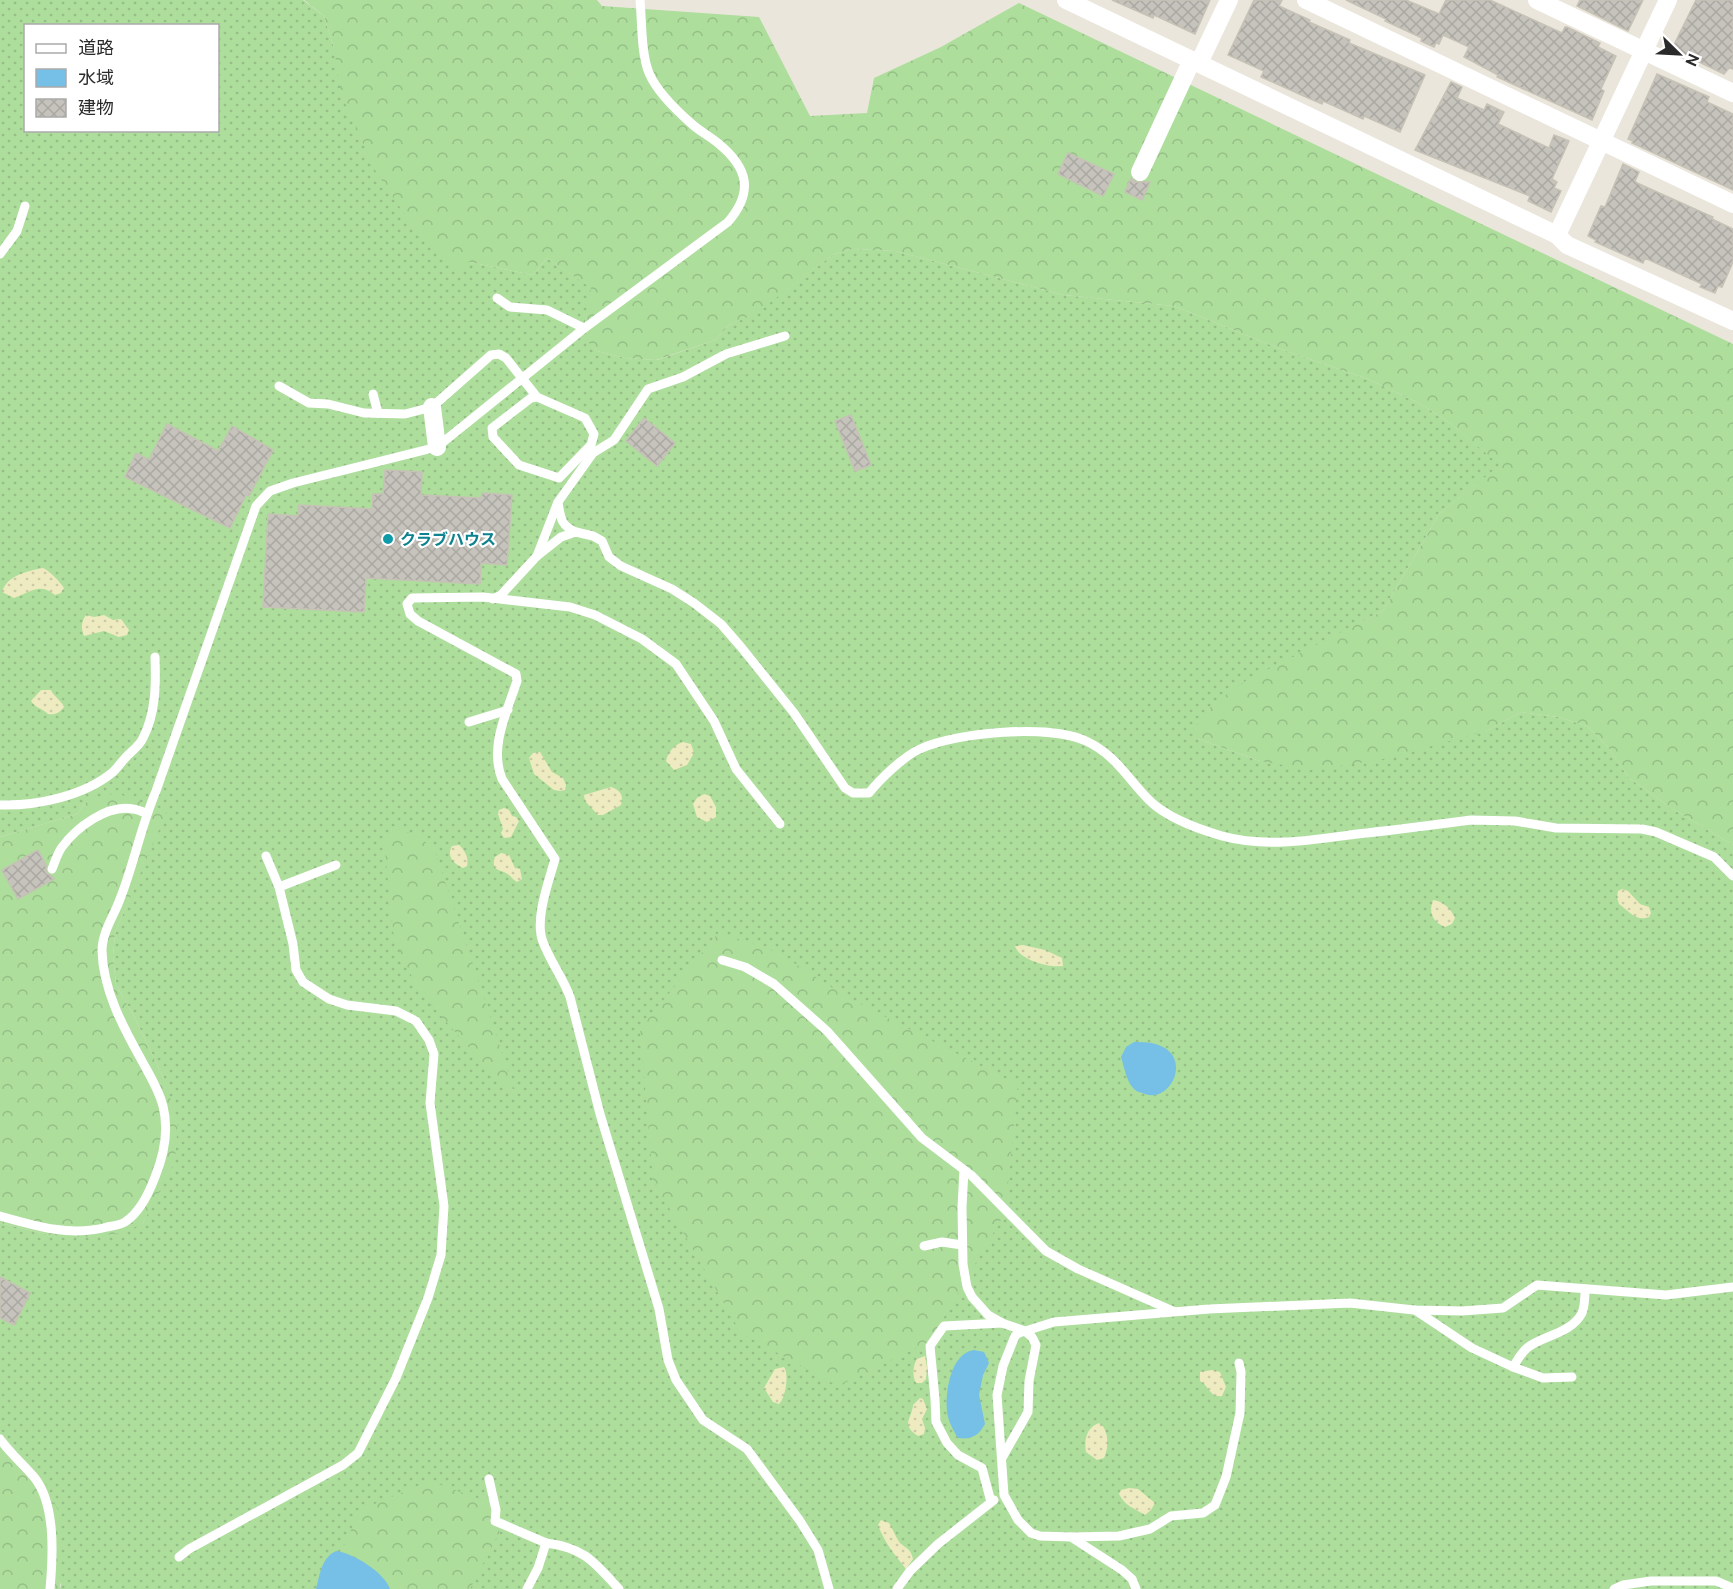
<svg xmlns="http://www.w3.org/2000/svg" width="1733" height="1589" font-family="Ubuntu,'Noto Sans JP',sans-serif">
<defs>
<pattern id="grass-dots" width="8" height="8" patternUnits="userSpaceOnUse" patternTransform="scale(1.5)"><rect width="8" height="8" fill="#adde9c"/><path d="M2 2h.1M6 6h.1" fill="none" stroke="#95bf87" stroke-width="1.8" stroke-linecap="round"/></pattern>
<pattern id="forest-crowns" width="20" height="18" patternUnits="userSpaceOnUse" patternTransform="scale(1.5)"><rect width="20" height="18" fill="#adde9c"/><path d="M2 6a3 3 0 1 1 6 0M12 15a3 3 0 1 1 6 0" fill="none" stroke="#95bf87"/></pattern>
<pattern id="sand-dots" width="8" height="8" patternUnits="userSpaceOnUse" patternTransform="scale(1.5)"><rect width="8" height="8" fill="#eeebc1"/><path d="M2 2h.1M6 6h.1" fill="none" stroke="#cccaa6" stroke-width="1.8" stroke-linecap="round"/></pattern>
<pattern id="building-cross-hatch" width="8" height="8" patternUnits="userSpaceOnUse" patternTransform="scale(1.5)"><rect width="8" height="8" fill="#c6c3bc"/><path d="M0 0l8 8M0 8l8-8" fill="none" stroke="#aaa8a2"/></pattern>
</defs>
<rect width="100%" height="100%" fill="#ebe6dc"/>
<path fill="url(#grass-dots)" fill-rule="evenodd" d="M0,0H303L324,16L334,48L469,262L533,275L547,258L592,288L584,328L590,343L597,351L625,358L657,360L715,340L729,325L755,313L834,254L853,249L895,251L1064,295L1174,306L1283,350L1368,379L1421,404L1450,423L1501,465L1439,514L1383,611L1318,645L1198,739L1260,761L1488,730L1521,712L1558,717L1587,726L1607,746L1629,778L1671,808L1733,845V1589H60L61,1585L16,1451L0,1431V1223L50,1235L143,1223L157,1194L164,1079L134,1016L116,985L113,956L115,933L166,811L87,801L77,814L0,837ZM26,26H218V130H26Z"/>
<g fill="url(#forest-crowns)">
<polygon points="304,0 597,0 602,6 759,17 810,116 867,113 874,78 941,47 1019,3 1733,344 1733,845 1671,808 1629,778 1607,746 1587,726 1558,717 1521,712 1488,730 1436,745 1379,760 1313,770 1260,761 1198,739 1194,728 1214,703 1247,680 1383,611 1439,514 1500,465 1450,423 1421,404 1368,379 1283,350 1174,306 1064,295 895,251 853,249 834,254 755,314 729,325 715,340 656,360 625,358 597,351 589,343 584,328 591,288 547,258 533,275 469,262 456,271 417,233 375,170 341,94 334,48 324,16"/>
<polygon points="116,793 167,811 115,933 113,956 116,985 134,1016 164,1079 178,1122 175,1161 143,1223 123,1233 84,1237 50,1235 0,1223 0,837 77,814 87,801"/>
<polygon points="395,829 416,834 434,849 519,1104 418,990 394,939 384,842"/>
<polygon points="719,932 779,953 845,996 1018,1085 1005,1213 930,1341 838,1386 741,1333 653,1180 640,1029"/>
<polygon points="0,1431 16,1451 43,1479 60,1514 60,1589 0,1589"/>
<polygon points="430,1481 502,1507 499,1533 470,1589 343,1589 337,1561 360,1510"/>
</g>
<g fill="url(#sand-dots)">
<path d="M43,568C49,570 60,582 64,588L61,593L55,595C40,582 30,592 14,598L2,592C7,575 28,571 43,568Z"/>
<path d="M86,615L94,617L104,615L113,620L121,619L129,630L127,635L119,637L104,631L84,636C81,628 81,622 86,615Z"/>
<path d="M41,690H51C54,697 61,700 64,707C59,713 56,715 48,714C42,708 35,708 31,701Z"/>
<path d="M683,742L691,744L694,753L687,765L674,770L666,761C668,752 674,745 683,742Z"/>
<polygon points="540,752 552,772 563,778 566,785 565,790 560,791 554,790 534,774 529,758 533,753"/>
<path d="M611,787C620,790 624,795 621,805L603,815H598L585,801L584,795Z"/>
<polygon points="704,794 710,796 716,807 716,817 707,822 697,817 693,804 697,798"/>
<polygon points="504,808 509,810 512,816 516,817 519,821 511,837 504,838 501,833 503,829 498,814 499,810"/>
<path d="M459,845C465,850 469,859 467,866L463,868C454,864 446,856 452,846Z"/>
<path d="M501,853L509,855L515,868L520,869L522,879L517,882C514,880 512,878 509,875C501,869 490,872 495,857Z"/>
<path d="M1622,889L1628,891L1640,904L1649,907L1651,913L1649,917C1636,922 1629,911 1619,904L1617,897L1618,891Z"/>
<path d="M1433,900C1443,901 1451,909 1455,918L1452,924L1445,927C1433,922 1428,913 1433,900Z"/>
<path d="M1023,945L1045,950L1062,958L1063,966C1050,968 1019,960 1015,946Z"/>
<path d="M925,1356L927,1368L926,1379L922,1383H916C912,1376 913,1365 917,1359Z"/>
<path d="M784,1367C789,1374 786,1397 779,1404L773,1402L764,1388L775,1369Z"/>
<path d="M1212,1370L1220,1372L1226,1387L1222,1396C1210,1398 1209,1386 1200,1381V1372Z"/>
<path d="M920,1398L923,1399L927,1409L922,1419L925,1428L924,1434L918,1436C900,1424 912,1419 913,1405Z"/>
<path d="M1099,1423C1109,1429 1109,1448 1104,1458L1097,1460L1086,1452C1084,1440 1086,1428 1099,1423Z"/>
<path d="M1129,1488L1138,1489L1155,1503L1151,1510L1145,1515C1135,1509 1124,1505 1119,1494L1121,1490Z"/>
<path d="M881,1520L889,1523C893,1529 896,1538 900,1543C907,1549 911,1549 913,1559L906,1569C895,1555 884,1542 878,1525Z"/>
</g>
<g fill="#76bfe6">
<path d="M1134,1042C1201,1039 1175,1105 1145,1094C1140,1092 1136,1092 1133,1088C1126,1080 1124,1066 1121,1057L1126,1047Z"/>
<path d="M974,1350L984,1352L989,1363L983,1375L979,1395L985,1424C979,1435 972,1440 958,1438C953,1430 948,1421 947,1411C945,1391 951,1353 974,1350Z"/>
<path d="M336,1551C353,1553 384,1572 390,1589H316C320,1575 321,1558 336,1551Z"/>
</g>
<g fill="url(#building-cross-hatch)" stroke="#c6c2b6" stroke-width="1.5">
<polygon points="1112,0 1210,0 1195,34 1154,15 1153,18"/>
<polygon points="1254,0 1282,0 1279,6 1310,20 1309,22 1350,40 1349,43 1425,75 1400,132 1364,116 1363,119 1323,101 1322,104 1306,97 1261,77 1264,71 1228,55"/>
<polygon points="1346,0 1406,0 1439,14 1446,0 1490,0 1562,33 1565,27 1567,27 1600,43 1598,47 1616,56 1601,89 1604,91 1592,120 1497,77 1498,75 1464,57 1469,47 1443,35 1439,44 1436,43 1434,47 1421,41 1422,38 1385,21 1386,19"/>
<polygon points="1580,0 1643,0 1628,31 1577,6"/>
<polygon points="1696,0 1733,0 1733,69 1729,68 1724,74 1672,49"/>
<polygon points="1657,74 1709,97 1707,102 1733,114 1733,190 1632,143 1633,141 1628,139"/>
<polygon points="1451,82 1462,87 1457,98 1484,110 1487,104 1504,112 1498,124 1549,148 1554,135 1569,141 1552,179 1557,182 1554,188 1561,191 1551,212 1528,201 1530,196 1415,150"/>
<polygon points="1068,153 1114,174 1103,196 1058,174"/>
<polygon points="1623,164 1639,172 1635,181 1637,183 1713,217 1712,219 1733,229 1733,262 1722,287 1718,286 1715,293 1700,287 1702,284 1645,258 1643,263 1595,242 1596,240 1588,236 1601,206 1605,207"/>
<polygon points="1131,178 1136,182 1150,182 1142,200 1125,192"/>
<polygon points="851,415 871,465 855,471 835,421"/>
<polygon points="644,418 675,443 657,466 626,441"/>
<polygon points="167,424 218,451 232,426 273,450 249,496 246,495 230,528 125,477 136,453 149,460"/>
<polygon points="385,470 422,472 421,495 481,498 482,493 512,495 507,565 481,563 480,584 366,578 364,612 263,607 268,514 298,516 299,505 372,509 373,494 383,494"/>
<polygon points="38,850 46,865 46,873 52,876 54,879 18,899 2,870"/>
<polygon points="0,1277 30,1293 14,1325 0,1318"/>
</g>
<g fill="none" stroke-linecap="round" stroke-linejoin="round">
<g stroke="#fff" stroke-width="9">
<polyline points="0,254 17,231 25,206"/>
<polyline points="497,298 510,307 547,310 584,328"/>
<polyline points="279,386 309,403 328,404 364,413 405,414 432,407 491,355 499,354 506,358 537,397 585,418 594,434 591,445 559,478 519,465 493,437 492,428 531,398 537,397"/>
<polyline points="373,394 378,413"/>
<path d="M558,503C561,518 560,525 576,532"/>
<path d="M537,556L561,537L576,532L593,536L602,541L609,557L621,566L672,589L694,603L721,624L741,647L794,713L845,788L853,793H869C880,779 904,756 920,749C957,732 1050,724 1086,741C1116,755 1127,778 1149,800C1167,818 1198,829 1222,836C1266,848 1312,840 1357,834C1395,830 1433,825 1471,820L1515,821L1556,828L1642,829L1656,832L1714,857L1733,876"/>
<polyline points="493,599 501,595 537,556 558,502 593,453 614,440 648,389 683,377 726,354 785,336"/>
<polyline points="469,722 508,710"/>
<path d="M0,805C37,806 84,796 113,772C118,767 123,760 128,755C133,750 140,745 143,738C156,713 156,684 155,657"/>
<path d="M780,824L736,769L714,721L676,664L642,639L595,615L570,607L483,597L412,598L407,604L410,614L418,621L516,674L517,681C507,712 489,747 502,779L555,859C549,881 534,920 543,942C550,961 563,978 570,997L600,1114L659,1309L668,1360L676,1380L703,1420L747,1449L800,1521L818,1550L829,1589"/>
<path d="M52,869C55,862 57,854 62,847C76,828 107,804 133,809C137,809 142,812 146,813"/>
<polyline points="279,887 336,865"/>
<polyline points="722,960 745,967 774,984 827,1031 922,1138 971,1175 1046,1251 1078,1269 1173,1311"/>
<polyline points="964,1170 962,1207 963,1264 967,1287 972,1297 988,1315 1002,1323 1025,1331 1032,1337 1036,1345 1029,1381 1028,1412 1002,1458"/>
<path d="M0,1216C35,1226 71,1237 107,1227C113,1226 120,1225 125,1222C139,1213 149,1193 155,1177C164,1155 169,1130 163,1106C159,1090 150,1076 142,1061C123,1027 103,990 102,951C102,932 114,916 120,899C134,864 141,826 156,791L256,506L270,491L293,483L437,447L582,330L728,222C754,192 748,168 719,144C711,137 701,132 693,125C678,112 657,92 649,73C641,54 642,21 640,0"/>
<polyline points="924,1246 942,1242 962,1245"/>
<polyline points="1415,1310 1472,1348 1513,1367 1543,1378 1572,1377"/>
<path d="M1513,1367C1517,1361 1521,1353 1527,1348C1543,1335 1571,1334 1582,1313C1585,1306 1585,1296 1585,1289"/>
<path d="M0,1439C10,1453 23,1464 34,1477C56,1504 53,1556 50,1589"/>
<polyline points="489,1479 496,1510 495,1521 546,1543 538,1568 527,1589"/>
<polyline points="991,1502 982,1468 958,1455 947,1443 936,1422 935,1399 930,1346 944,1326 1002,1323"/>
<polyline points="1071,1537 1119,1536 1150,1529 1171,1516 1203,1513 1215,1505 1226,1477 1240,1413 1241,1372 1239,1363"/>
<path d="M546,1543C585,1548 594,1562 619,1589"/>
<polyline points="179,1557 189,1549 343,1465 358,1453 396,1378 428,1298 441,1255 444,1206 430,1103 434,1054 429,1040 416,1021 396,1011 347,1005 329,999 303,982 296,970 293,944 279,887 266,856"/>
<polyline points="897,1589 910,1571 938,1544 994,1500"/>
<polyline points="1136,1589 1132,1579 1122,1570 1071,1537 1040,1536 1031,1533 1018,1520 1004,1495 997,1395 1003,1366 1015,1336 1019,1333 1054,1322 1209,1309 1350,1303 1414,1310 1462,1311 1503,1308 1537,1285 1666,1295 1733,1287"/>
<polyline points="1614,1589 1623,1585 1651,1581 1716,1581 1733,1588"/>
</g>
<g stroke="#fff" stroke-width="18">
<polyline points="1066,0 1557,235 1567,245 1733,321"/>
<polyline points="1306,0 1733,204"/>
<polyline points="1537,0 1733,93"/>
<polyline points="1199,63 1229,0"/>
<polyline points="1140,172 1192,60"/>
<polyline points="1557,235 1668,0"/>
<polyline points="432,407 437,447"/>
</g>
</g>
<circle fill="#0f9aa8" stroke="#fff" stroke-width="2" cx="388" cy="539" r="6"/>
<g text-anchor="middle" stroke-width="4.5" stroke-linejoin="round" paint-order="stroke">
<g font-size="16" font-weight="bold" fill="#0d838f" stroke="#fff" text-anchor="start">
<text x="400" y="545">クラブハウス</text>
</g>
</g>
<rect x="24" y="24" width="195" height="108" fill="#ffffff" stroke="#aaaaaa" stroke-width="1.5"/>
<rect x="36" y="44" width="30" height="9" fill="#ffffff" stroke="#aaaaaa" stroke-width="1.5"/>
<text x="78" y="54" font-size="18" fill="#2a2a2a">道路</text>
<rect x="36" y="69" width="30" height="18" fill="#76bfe6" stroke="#aaaaaa" stroke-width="1.5"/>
<text x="78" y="84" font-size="18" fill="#2a2a2a">水域</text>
<rect x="36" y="99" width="30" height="18" fill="url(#building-cross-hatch)" stroke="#aaaaaa" stroke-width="1.5"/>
<text x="78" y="114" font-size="18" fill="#2a2a2a">建物</text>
<g transform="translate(1679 54) rotate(114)" stroke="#ffffff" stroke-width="4.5" paint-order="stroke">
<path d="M0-4.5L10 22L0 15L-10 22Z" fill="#2a2a2a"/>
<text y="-9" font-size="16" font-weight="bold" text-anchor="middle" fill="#2a2a2a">N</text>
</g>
</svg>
